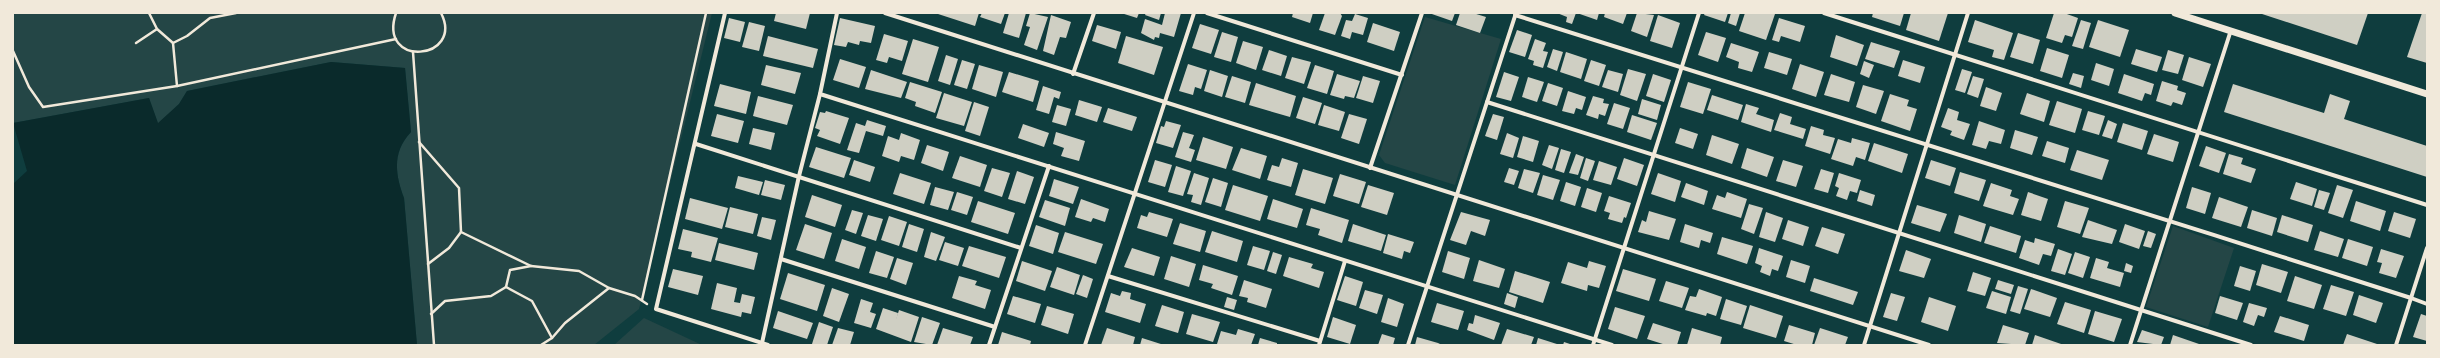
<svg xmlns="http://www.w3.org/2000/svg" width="2440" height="358" font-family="'Fira Sans Condensed',sans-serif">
<rect width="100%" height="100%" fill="#0f3d3e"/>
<g fill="#244646">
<path d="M13,13H712L639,309L594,345H417L404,198C395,174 392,152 411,132L405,68L331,62L187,91L179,104L158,124L149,98L13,123Z"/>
<polygon points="1425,17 1501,39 1455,185 1385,163 1379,155"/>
<polygon points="2173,226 2234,248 2208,327 2146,307"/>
<polygon points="644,318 702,345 614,345"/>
</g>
<path fill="#0a2a2b" d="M331,62L405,68L411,132C392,152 395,174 404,198L417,345H13V184L27,171L13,123L149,98L158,123L179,104L187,91Z"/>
<g fill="#cfcfc3">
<polygon points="776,13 810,13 806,29 774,21"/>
<polygon points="935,13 979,13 975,26"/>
<polygon points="982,13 1005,13 1001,24 980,17"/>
<polygon points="1009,13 1026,13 1019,38 1003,33"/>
<polygon points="1030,13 1048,17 1037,50 1024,45 1030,27 1026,26"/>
<polygon points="1121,13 1139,13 1137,18"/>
<polygon points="1146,13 1161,13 1159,20 1145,15"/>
<polygon points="1165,13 1181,13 1174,37 1160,33 1159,38 1155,37 1154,40 1141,33 1145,19 1162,25"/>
<polygon points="1293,13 1313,13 1310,23 1292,17"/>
<polygon points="1325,13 1340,13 1342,16 1335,35 1319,30"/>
<polygon points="1429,13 1455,13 1452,21"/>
<polygon points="1460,13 1473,13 1486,17 1480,33 1456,25"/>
<polygon points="1557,13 1576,13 1572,24 1566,22 1567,17"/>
<polygon points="1577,13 1599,13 1597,20"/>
<polygon points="1605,13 1627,13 1623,24 1604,17"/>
<polygon points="1637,13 1654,15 1647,37 1631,31"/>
<polygon points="1705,13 1728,13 1725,22 1704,15"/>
<polygon points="1731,13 1740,13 1736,26 1728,23"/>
<polygon points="1745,13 1775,14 1766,40 1739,31"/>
<polygon points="1873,13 1904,13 1900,26 1872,17"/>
<polygon points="1911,13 1948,13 1939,41 1906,30"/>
<polygon points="2054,13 2064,13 2078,18 2072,37 2065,35 2062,43 2046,38"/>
<polygon points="2259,13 2368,13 2357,45"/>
<polygon points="2422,13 2427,13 2427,63 2407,57"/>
<polygon points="1355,14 1368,18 1363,35 1352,32 1350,39 1341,36 1346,20 1352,21"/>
<polygon points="1051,15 1071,22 1066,38 1060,37 1054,55 1043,51"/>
<polygon points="1658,15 1680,23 1672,48 1650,41"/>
<polygon points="729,18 745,22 740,42 724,38"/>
<polygon points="840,18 875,26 871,43 860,41 859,45 848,42 846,47 834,45"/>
<polygon points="1779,18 1805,26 1800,42 1781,36 1779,42 1772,40"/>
<polygon points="1975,20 2013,33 2004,60 1992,57 1994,50 1968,42"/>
<polygon points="2081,20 2091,23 2083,49 2072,46"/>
<polygon points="2098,20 2129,30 2120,57 2089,47"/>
<polygon points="749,22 765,26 759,51 742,47"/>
<polygon points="1373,23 1400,32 1394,51 1367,42"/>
<polygon points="1200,24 1219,30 1211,54 1192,48"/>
<polygon points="1097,25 1121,32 1116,49 1092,41"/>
<polygon points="1517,30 1532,35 1525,57 1509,52"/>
<polygon points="1222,32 1238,37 1231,62 1214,57"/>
<polygon points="1706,32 1726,38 1718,62 1698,55"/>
<polygon points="2018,33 2040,40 2033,64 2010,57"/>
<polygon points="884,34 908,41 902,61 889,57 887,63 876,60"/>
<polygon points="1836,35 1864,45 1857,66 1830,57"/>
<polygon points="768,36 818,49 813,68 763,56"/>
<polygon points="1126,36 1163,47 1154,75 1118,63"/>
<polygon points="913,39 939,47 928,82 902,74"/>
<polygon points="1535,39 1546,43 1543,51 1548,52 1543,68 1533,65 1534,61 1528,59"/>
<polygon points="1243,41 1263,47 1256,70 1236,63"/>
<polygon points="1871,42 1900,51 1894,68 1865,59"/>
<polygon points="1731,43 1759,52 1752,72 1738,68 1739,62 1726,57"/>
<polygon points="2047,48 2069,55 2062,78 2040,71"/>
<polygon points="1553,49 1563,52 1557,71 1547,67"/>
<polygon points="2136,49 2162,57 2157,72 2131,64"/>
<polygon points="1269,50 1287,56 1281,76 1262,70"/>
<polygon points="2168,50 2184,55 2178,74 2162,70"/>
<polygon points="1566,52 1587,59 1581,79 1560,72"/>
<polygon points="1769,52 1792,59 1787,75 1764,68"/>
<polygon points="946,55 958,59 950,85 938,81"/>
<polygon points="1292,57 1311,62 1304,84 1285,78"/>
<polygon points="2189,57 2211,64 2203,87 2182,80"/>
<polygon points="840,59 866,67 859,88 833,80"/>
<polygon points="962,60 975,64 967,89 954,85"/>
<polygon points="1591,60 1606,65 1599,86 1584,81"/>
<polygon points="1903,60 1925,67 1920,83 1898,76"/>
<polygon points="1864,61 1874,65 1869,78 1860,74"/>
<polygon points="2096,63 2114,69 2109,86 2091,80"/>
<polygon points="1188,64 1207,70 1201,89 1195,87 1193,95 1179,91"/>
<polygon points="1800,64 1824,72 1816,97 1792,89"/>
<polygon points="766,65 801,73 795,94 761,85"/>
<polygon points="979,65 1003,72 996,97 972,89"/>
<polygon points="1315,65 1334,71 1327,94 1307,88"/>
<polygon points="1628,69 1646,74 1637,101 1620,95"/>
<polygon points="1962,69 1972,72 1965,93 1955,90"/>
<polygon points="871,70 907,82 901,98 865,89"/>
<polygon points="1210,70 1228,76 1222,97 1204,91"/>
<polygon points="1608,70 1623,74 1618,92 1602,87"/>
<polygon points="1009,72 1039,81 1033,102 1002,92"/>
<polygon points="1504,72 1519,77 1511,101 1496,97"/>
<polygon points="2073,73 2084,76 2081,88 2069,84"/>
<polygon points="1337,74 1360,81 1354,98 1345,96 1344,99 1330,95"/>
<polygon points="1653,74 1671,80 1664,102 1646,96"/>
<polygon points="1831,74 1855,82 1849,102 1824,95"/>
<polygon points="2124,74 2154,84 2151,95 2145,93 2142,101 2118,93"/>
<polygon points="1232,76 1251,82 1245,103 1225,97"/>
<polygon points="1363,76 1380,81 1373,103 1356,98"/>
<polygon points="1973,76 1984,79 1978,98 1967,94"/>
<polygon points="1528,77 1544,82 1537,102 1522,97"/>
<polygon points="2162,81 2178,86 2177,90 2186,93 2182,105 2173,102 2171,106 2156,101"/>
<polygon points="910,82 942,92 935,113 915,106 916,102 905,98"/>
<polygon points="1688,82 1711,89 1703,114 1680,107"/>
<polygon points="1256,83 1296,96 1290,117 1249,105"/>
<polygon points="1548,83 1563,88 1557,106 1542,101"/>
<polygon points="720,84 751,92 746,114 714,106"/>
<polygon points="2233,84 2324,113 2330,94 2350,101 2344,119 2427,146 2427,177 2224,112"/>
<polygon points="1863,85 1884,91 1876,114 1856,107"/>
<polygon points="1043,86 1061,92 1059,99 1054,97 1049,114 1036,110"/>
<polygon points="1986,87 2002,93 1996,111 1980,106"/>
<polygon points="1568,91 1586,97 1582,110 1576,108 1574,114 1562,111"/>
<polygon points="944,93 972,102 964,126 936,118"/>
<polygon points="2027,93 2050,101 2044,122 2020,114"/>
<polygon points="1890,94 1909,100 1907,106 1917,109 1910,131 1881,121"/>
<polygon points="1712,95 1743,105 1738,120 1707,110"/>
<polygon points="758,96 793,105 787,125 753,116"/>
<polygon points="1593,96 1604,99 1603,103 1609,104 1605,116 1599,114 1598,119 1586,115"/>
<polygon points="1303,97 1322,103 1315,124 1296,118"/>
<polygon points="1642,99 1661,105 1657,120 1638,114"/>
<polygon points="1079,100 1102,107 1097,122 1075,115"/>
<polygon points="2057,101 2082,109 2075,133 2049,125"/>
<polygon points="974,102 989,107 980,136 965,131"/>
<polygon points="1614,103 1630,108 1623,129 1607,124"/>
<polygon points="1746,104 1759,108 1756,114 1774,120 1771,132 1741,122"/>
<polygon points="1057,105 1071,109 1066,126 1052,122"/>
<polygon points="1324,105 1345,112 1339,131 1318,125"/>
<polygon points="1108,108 1137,117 1132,131 1103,122"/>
<polygon points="1948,108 1959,112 1957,120 1970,124 1964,140 1950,135 1952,131 1941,127"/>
<polygon points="826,111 849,118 840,144 817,136 820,130 815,128 820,112 825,113"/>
<polygon points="2088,111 2105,116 2099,135 2082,130"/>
<polygon points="1780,113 1792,117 1790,124 1806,129 1803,139 1774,130"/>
<polygon points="717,114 744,121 738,143 711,136"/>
<polygon points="1349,114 1367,119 1359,144 1341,138"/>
<polygon points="1493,114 1504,117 1497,140 1485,136"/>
<polygon points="1632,115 1657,123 1651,140 1627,132"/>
<polygon points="867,120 886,126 883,136 866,131 859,153 847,150 856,123 865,126"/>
<polygon points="2108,120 2117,124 2112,139 2102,136"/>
<polygon points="1166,121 1181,125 1173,148 1156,143 1161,126 1164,127"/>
<polygon points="1979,121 2005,130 2001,144 1989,141 1986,149 1972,145"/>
<polygon points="2123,123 2148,131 2142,150 2117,142"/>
<polygon points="1023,124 1049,133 1044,147 1018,138"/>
<polygon points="1811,126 1824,130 1823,135 1835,138 1830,154 1805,146"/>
<polygon points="753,128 775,133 771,150 749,144"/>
<polygon points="1680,128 1698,134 1693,149 1675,143"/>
<polygon points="2015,130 2038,137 2032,155 2010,148"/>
<polygon points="1056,132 1085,141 1079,161 1061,156 1064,148 1053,144"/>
<polygon points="1183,132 1194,135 1189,148 1195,150 1191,162 1175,157"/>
<polygon points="901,133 920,140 914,160 901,156 899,162 882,156 888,136 899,140"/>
<polygon points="1507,133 1519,138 1513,158 1500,154"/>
<polygon points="2154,134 2179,142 2173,162 2147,154"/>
<polygon points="1712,135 1739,144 1732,164 1706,155"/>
<polygon points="1523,136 1539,141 1533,162 1517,157"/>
<polygon points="1203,137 1233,147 1226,169 1196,160"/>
<polygon points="1852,138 1870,143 1865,160 1856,157 1853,166 1831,159 1838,139 1851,143"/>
<polygon points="2047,141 2069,148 2065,163 2042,156"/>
<polygon points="1874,143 1908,154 1902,173 1868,161"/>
<polygon points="927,145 949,152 943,171 921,163"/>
<polygon points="1549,145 1559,148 1552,169 1542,165"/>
<polygon points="2206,146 2226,153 2219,173 2199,166"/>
<polygon points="816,147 851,158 844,178 809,167"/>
<polygon points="1241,148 1267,156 1260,179 1232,170"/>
<polygon points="1747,148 1774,157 1767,177 1741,168"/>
<polygon points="1561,149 1571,152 1564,173 1555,170"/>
<polygon points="2077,150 2109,160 2102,180 2070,170"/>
<polygon points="1576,154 1584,157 1578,175 1569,173"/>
<polygon points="2229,154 2243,158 2241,164 2256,169 2251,183 2223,174"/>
<polygon points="960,156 987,165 980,187 952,178"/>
<polygon points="1282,158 1298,163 1291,187 1267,180 1272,165 1279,167"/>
<polygon points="1586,158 1595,161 1588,181 1580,178"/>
<polygon points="1624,158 1644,165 1637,186 1617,179"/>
<polygon points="854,160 875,167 870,182 849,175"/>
<polygon points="1155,160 1172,165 1165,187 1148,182"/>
<polygon points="1783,160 1803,166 1796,187 1776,181"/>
<polygon points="1931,160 1956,168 1950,186 1925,178"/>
<polygon points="1599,161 1617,167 1611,185 1593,180"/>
<polygon points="1176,166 1191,171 1183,196 1168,192"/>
<polygon points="992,168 1010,173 1002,197 984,191"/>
<polygon points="1509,168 1519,171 1514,185 1504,182"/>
<polygon points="1303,169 1333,178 1325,204 1295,195"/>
<polygon points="1524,169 1540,173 1533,193 1518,188"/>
<polygon points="1821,169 1834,173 1828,193 1814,189"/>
<polygon points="1017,171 1034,177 1025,204 1008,199"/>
<polygon points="1960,172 1986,180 1979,201 1954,193"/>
<polygon points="900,173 931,183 924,204 893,194"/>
<polygon points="1194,173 1209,178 1201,205 1191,202 1193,195 1187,194"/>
<polygon points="1658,173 1681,181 1675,202 1651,194"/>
<polygon points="1839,173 1861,180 1857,193 1850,191 1847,200 1836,196 1839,188 1835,186"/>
<polygon points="1340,174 1366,182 1359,204 1333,196"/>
<polygon points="1543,175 1560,180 1553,200 1537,195"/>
<polygon points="738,176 763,182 759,195 735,188"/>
<polygon points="1213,178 1228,183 1221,207 1205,202"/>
<polygon points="1054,179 1079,187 1073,204 1049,196"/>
<polygon points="765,180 785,185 781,200 761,195"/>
<polygon points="1566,182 1581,187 1575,206 1560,201"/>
<polygon points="2296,182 2317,189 2312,206 2290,199"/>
<polygon points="1686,183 1708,191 1704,205 1681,197"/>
<polygon points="1991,183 2012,190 2010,196 2019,199 2013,215 1983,206"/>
<polygon points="1233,185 1268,196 1260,221 1225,210"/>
<polygon points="1368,185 1394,193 1387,215 1361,207"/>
<polygon points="2337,185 2353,190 2343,218 2328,213"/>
<polygon points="935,187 954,192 948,210 930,205"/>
<polygon points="2192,187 2211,193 2205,214 2186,208"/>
<polygon points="1587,188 1602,193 1596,212 1581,207"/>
<polygon points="1860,190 1875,195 1872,206 1857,201"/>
<polygon points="2319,190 2330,193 2324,210 2314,207"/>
<polygon points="957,192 973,197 967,215 951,210"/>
<polygon points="1727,192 1747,199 1741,218 1712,209 1717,195 1725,198"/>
<polygon points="2028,192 2048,199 2041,221 2021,215"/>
<polygon points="812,195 842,205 835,227 805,217"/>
<polygon points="1609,196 1631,203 1626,218 1624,217 1622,223 1608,219 1610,213 1604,211"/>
<polygon points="2219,197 2248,207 2241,227 2212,218"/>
<polygon points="690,198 728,208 722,229 685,219"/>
<polygon points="1081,199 1109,209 1105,222 1093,218 1091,222 1075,217"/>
<polygon points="1273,199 1303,209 1297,228 1267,219"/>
<polygon points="1045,200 1070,208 1065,226 1039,217"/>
<polygon points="978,201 1015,213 1008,234 971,222"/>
<polygon points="2065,201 2089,208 2080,234 2057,227"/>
<polygon points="2356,201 2386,211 2380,231 2350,221"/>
<polygon points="1749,204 1763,208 1754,234 1741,229"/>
<polygon points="1917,205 1947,214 1940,232 1911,223"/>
<polygon points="730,207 758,214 753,234 725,227"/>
<polygon points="1311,208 1349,220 1342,243 1318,235 1320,229 1306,225"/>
<polygon points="852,210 863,213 856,234 845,230"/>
<polygon points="2252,210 2277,218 2272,236 2247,228"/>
<polygon points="1649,211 1676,219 1669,240 1638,232 1642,220 1646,222"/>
<polygon points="1149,212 1173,219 1167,237 1137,228 1141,215 1147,217"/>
<polygon points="1461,212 1490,220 1485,236 1471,231 1466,245 1450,240"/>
<polygon points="1766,212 1783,218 1775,242 1759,237"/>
<polygon points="2394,212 2416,219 2410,238 2388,231"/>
<polygon points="868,215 883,219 876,241 861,236"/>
<polygon points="1959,215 1986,224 1981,242 1954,233"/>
<polygon points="2282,215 2313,225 2308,242 2277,232"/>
<polygon points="889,216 907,222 899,246 881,240"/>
<polygon points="762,217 776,220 771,240 757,236"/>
<polygon points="1788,220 1809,227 1803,246 1782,239"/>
<polygon points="2088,220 2117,230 2112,244 2082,237"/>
<polygon points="1180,223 1206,231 1200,252 1173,244"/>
<polygon points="805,224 832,233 824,259 796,250"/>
<polygon points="909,224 924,229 917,252 902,247"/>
<polygon points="1353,224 1386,235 1381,251 1348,241"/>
<polygon points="1685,224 1713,233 1710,243 1701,240 1699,248 1680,242"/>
<polygon points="2125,224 2145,231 2139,249 2119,242"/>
<polygon points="1036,225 1059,233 1053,254 1029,246"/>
<polygon points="1990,226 2021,236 2016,253 1984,243"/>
<polygon points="1822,227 1845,234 1838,254 1815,246"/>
<polygon points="683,229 718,238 711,262 691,257 692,252 678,249"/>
<polygon points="1212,231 1243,241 1237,262 1205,252"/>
<polygon points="2148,231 2156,234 2151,248 2143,246"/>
<polygon points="2320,231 2344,239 2338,257 2314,250"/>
<polygon points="931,232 945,237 936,261 924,257"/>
<polygon points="1065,232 1103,244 1096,264 1058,252"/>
<polygon points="1388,234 1414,242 1410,253 1404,251 1402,259 1383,253"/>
<polygon points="1722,237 1753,246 1747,264 1717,254"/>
<polygon points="2035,238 2055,244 2051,256 2043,254 2039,265 2019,258 2025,240 2034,243"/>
<polygon points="842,239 866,247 859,269 835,261"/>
<polygon points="2348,239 2373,247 2367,266 2342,258"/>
<polygon points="945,242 964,248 958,266 939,260"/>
<polygon points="719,243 758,253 754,270 715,260"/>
<polygon points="969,246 1006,257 999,278 962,266"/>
<polygon points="1253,246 1270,251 1264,270 1247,265"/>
<polygon points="1132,248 1160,257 1154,276 1124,267"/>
<polygon points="1759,248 1783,256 1778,271 1772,269 1770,276 1760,272 1762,266 1755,263"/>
<polygon points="2058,249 2072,254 2065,275 2051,271"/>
<polygon points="2381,249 2404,256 2396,278 2379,273 2382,263 2377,262"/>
<polygon points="1906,250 1931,259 1924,278 1899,271"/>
<polygon points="876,251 894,257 887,278 869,273"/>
<polygon points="1448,251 1470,258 1464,279 1442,272"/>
<polygon points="1273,252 1282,255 1276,274 1267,271"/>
<polygon points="2075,252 2090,257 2083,278 2068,273"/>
<polygon points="1171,256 1196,264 1189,287 1164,279"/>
<polygon points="1289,257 1313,264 1311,268 1324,272 1319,288 1283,276"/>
<polygon points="897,258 913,263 906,285 890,279"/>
<polygon points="2096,258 2109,262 2107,268 2124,273 2120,287 2090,278"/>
<polygon points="1479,260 1505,269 1499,288 1473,281"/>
<polygon points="1791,260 1810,266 1805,283 1786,277"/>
<polygon points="1022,261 1052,271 1045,291 1016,281"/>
<polygon points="1589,261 1606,266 1599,288 1588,285 1587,291 1561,283 1568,262 1587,268"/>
<polygon points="2126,263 2133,266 2131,273 2124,271"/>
<polygon points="2262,264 2288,272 2281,293 2256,285"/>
<polygon points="1203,265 1238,276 1232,295 1211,288 1213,284 1199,280"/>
<polygon points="2240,266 2256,271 2250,291 2234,286"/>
<polygon points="1057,267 1080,275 1074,295 1050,287"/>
<polygon points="673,269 703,276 698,295 668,287"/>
<polygon points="1623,269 1656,279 1649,301 1616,291"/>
<polygon points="1515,271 1550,282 1543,303 1509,292"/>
<polygon points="1973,272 1991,278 1985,296 1967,291"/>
<polygon points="788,273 825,285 817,311 780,299"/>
<polygon points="1083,275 1093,279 1087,298 1076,294"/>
<polygon points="959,276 977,281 975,285 991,290 985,309 952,298"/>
<polygon points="1345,276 1363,282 1356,306 1337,300"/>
<polygon points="2295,276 2322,285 2314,309 2287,301"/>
<polygon points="1814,278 1858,292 1853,305 1810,291"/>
<polygon points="1244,280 1272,289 1266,308 1247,302 1248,298 1239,296"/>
<polygon points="1998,280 2014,285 2011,294 1995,289"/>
<polygon points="1666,281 1689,288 1682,308 1659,301"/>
<polygon points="717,283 737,288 734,302 740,303 742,294 755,297 751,314 742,312 741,317 711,309"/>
<polygon points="2331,285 2354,292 2346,316 2323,309"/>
<polygon points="2018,286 2028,289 2020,314 2010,311"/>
<polygon points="832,288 849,294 839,322 823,316"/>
<polygon points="1699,289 1722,297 1716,316 1707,313 1706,316 1685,310 1690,296 1696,297"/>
<polygon points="2031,289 2057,298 2050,317 2024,309"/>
<polygon points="1365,290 1383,295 1377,314 1359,308"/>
<polygon points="1122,291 1131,293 1130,299 1146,304 1140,323 1105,312 1111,293 1120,296"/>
<polygon points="1992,291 2011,297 2006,314 1986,308"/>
<polygon points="1507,293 1518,297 1515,308 1504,304"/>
<polygon points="1891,293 1905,297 1897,321 1883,317"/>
<polygon points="2359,295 2383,303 2376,323 2353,315"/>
<polygon points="1013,296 1041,304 1035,323 1007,314"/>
<polygon points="2220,296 2243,303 2237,320 2215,313"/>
<polygon points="1227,297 1237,300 1234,310 1224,307"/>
<polygon points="1929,297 1956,306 1948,331 1921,322"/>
<polygon points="1388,298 1404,304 1397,327 1381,322"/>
<polygon points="861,299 873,303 870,312 876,314 871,328 854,323"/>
<polygon points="1726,299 1747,306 1741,325 1720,319"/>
<polygon points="2065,302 2091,310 2084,333 2057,324"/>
<polygon points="1437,303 1464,311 1458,330 1431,322"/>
<polygon points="2249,303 2267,308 2264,317 2258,315 2254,326 2243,322"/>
<polygon points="1162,305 1184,312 1178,333 1155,326"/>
<polygon points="1750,305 1783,316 1776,338 1743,328"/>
<polygon points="1047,306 1074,314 1068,334 1041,325"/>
<polygon points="1615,307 1645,316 1637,339 1608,329"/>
<polygon points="883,308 898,313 896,320 899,310 919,317 911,342 876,329"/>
<polygon points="778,311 813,323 807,339 773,328"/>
<polygon points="2095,311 2122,319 2114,342 2088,334"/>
<polygon points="1192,314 1220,322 1213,342 1186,334"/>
<polygon points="2421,314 2427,316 2427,341 2413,337"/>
<polygon points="1475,315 1500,323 1494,340 1467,330 1469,323 1473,324"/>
<polygon points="2280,316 2309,325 2304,341 2274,332"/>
<polygon points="922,317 940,323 932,345 914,342"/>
<polygon points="1333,317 1356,325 1350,344 1327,337"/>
<polygon points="819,322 833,327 827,345 812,344"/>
<polygon points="1653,323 1681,332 1677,345 1666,345 1647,339"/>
<polygon points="1789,325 1815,333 1812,345 1797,345 1784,341"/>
<polygon points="2003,325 2029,333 2025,345 1997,343"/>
<polygon points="838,328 854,332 850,345 832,345"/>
<polygon points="943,328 973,337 970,345 937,345"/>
<polygon points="1107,328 1135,337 1133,345 1101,345"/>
<polygon points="1692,328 1722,337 1720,345 1687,345"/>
<polygon points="1820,328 1848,337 1845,345 1814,345"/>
<polygon points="1238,329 1255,334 1251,345 1217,344 1221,331 1236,335"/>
<polygon points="1507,329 1534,337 1531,345 1501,345"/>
<polygon points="2142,330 2164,337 2161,345 2137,342"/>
<polygon points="1002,332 1031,341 1030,345 998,345"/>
<polygon points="1382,334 1395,338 1393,345 1378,345"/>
<polygon points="2347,334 2380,345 2343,345"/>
<polygon points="2035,335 2064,345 2032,345"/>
<polygon points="2173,335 2199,344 2199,345 2170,345"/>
<polygon points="1417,337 1438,343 1442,345 1415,345"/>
<polygon points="1142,338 1164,345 1140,345"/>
<polygon points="1260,338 1277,343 1277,345 1258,345"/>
<polygon points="1538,338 1560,345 1536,345"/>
<polygon points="1564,342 1573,345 1563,345"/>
</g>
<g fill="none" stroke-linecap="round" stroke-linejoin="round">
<g stroke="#f1e9da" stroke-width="2.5">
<polyline points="149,13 157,29 173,43 177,86"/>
<path d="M396,13C377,69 465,60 441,13"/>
<polyline points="136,43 157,29"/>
<polyline points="173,43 187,36 210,18 236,13"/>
<polyline points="13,51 29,87 43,107 177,86 396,39"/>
<polyline points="413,52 434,345"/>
<polyline points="419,142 459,188 461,232 449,248 428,264"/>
<polyline points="461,232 531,266 579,271 609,288"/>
<polyline points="531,266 510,270 506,287 532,301 552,338"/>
<polyline points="642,300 706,13"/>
<polyline points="431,314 445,301 491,296 506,287"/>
<polyline points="541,345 552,338 565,323 609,288 635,296 647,304"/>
</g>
<g stroke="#f1e9da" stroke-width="4">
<polyline points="725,13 656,309 768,345"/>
<polyline points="837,13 820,94 1612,345"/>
<polyline points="885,13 1929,345"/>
<polyline points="1207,13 1402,75"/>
<polyline points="1824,13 2427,205"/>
<path d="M1515,15C1814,110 2113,202 2411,298L2427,248"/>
<polyline points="1073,74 1094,13"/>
<polyline points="1487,102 2251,345"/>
<polyline points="696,144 1021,248"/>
<polyline points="1370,168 1422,13"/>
<polyline points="781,259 995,327"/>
<polyline points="1108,276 1320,341"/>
<polyline points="762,343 799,176 820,94"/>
<polyline points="989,345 1049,166"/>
<polyline points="1085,345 1194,13"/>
<polyline points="1319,345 1345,261"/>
<polyline points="1408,345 1516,13"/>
<polyline points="1593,345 1699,13"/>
<polyline points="1864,345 1968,13"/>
<polyline points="2130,345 2231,30"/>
<polyline points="2396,345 2411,298 2427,304"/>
</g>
<polyline stroke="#f1e9da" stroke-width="7" points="2175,13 2427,94"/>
</g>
<rect width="2440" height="358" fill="none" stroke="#f1e9da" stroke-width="28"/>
</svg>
